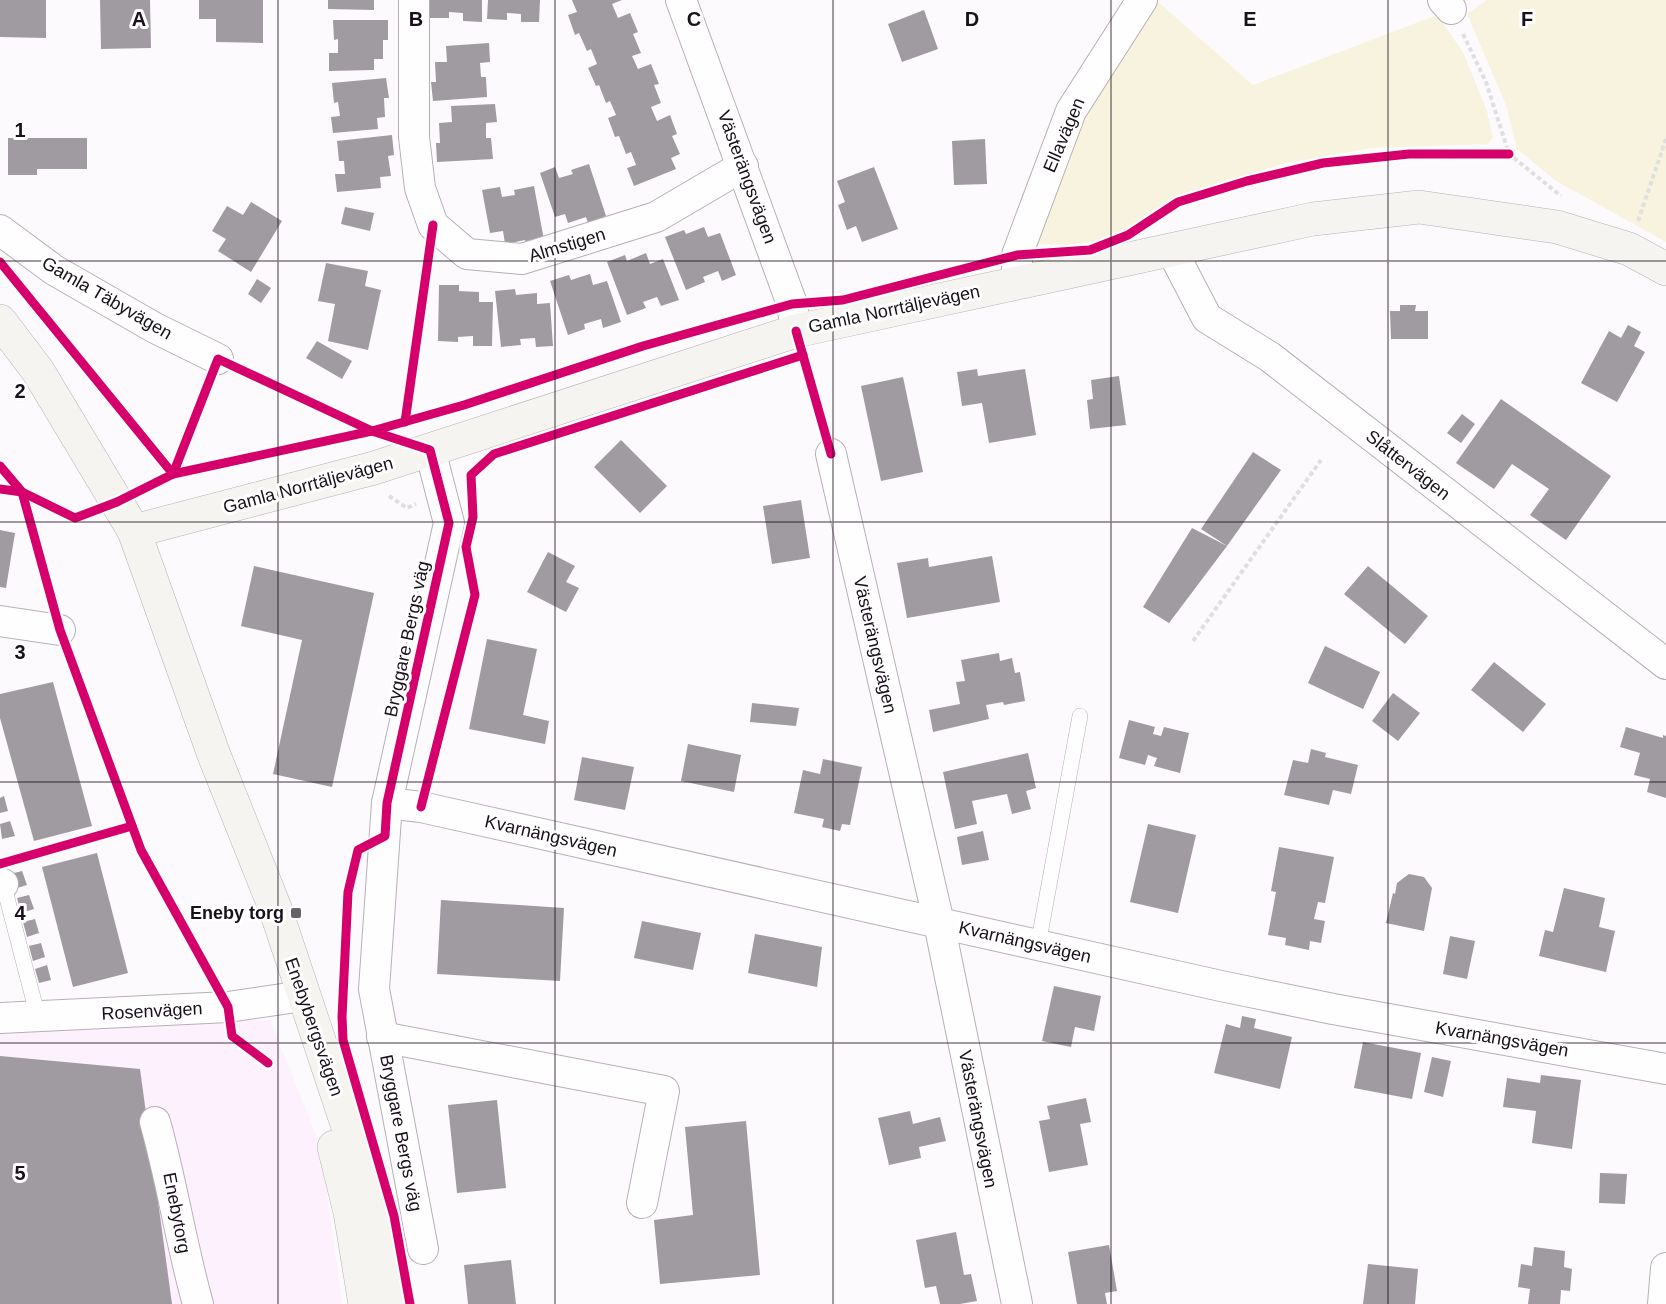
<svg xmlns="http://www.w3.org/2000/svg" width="1666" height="1304" font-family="Arial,sans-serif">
<rect width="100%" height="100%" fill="#fdfafd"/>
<polygon fill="#fdf1fe" points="270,1020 321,1147 342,1304 0,1304 0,1024"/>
<g fill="#f8f3de">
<polygon points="1156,0 1253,85 1437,15 1463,52 1487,111 1493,138 1488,144 1372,148 1286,163 1176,196 1132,228 1102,241 1065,245 1037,244 1036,235 1047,202 1068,166 1090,101"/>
<polygon points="1487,0 1666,0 1666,242 1556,181 1517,149 1506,105 1467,14"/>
</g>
<g fill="#a09aa1">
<polygon points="0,0 46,0 46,38 0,37"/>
<polygon points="100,0 150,0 151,48 101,49"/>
<polygon points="199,0 263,0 263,43 216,42 216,19 199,19"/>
<polygon points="328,0 374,0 374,10 328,9"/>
<polygon points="428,0 482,0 482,22 463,21 463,13 449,12 449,18 428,18"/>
<polygon points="488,0 540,0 539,22 521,22 521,14 507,13 507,20 487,19"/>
<polygon points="572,0 622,0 612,4 618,18 630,13 638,32 633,34 641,53 632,56 638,69 651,64 659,84 654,85 661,103 651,107 657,121 670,115 677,134 672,136 680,154 671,158 676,169 634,186 627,168 636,165 631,152 626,154 619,136 615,137 608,118 616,115 610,101 606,103 599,85 596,86 588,68 597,64 591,49 587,51 579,33 575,35 568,15 577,12"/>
<polygon points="924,10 938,49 902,62 888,24"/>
<polygon points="333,20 388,20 388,40 383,40 383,59 374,59 374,70 329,71 329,53 338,53 338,39 334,40"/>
<polygon points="489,43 490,62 480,63 481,77 486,77 487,97 433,101 431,82 436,82 435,62 447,62 446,46"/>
<polygon points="386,78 389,98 384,98 385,117 377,118 378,129 333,133 331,117 340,116 338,102 334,103 332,83"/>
<polygon points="495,104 497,122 486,123 486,138 491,138 493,159 437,162 436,143 440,143 439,123 452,122 451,106"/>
<polygon points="392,135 394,155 388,156 391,176 380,177 381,188 337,192 335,174 345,174 344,161 339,161 337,141"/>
<polygon points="8,138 87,138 87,169 37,169 37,175 8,175"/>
<polygon points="985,139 987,184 954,185 952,141"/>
<polygon points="589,164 606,216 588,223 586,217 568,223 565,214 555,217 540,173 555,167 559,178 573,174 571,170"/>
<polygon points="874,167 898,229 862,242 856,226 847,230 838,205 845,202 837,181"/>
<polygon points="534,186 544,240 526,243 525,240 505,244 503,231 490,233 482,190 500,187 502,197 515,195 514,190"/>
<polygon points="251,202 282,221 251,272 218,251 226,239 212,231 227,206 243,215"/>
<polygon points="345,207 374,213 370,231 341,224"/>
<polygon points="704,227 708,237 720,233 736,275 722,281 718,271 703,277 705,282 686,290 665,237 684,230 686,234"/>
<polygon points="646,253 650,264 663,259 679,300 661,306 657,297 643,302 646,308 627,315 607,262 625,255 627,261"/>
<polygon points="326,263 368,271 365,286 381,290 368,350 328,341 335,304 318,301"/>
<polygon points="590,274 593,285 607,281 621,322 603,328 601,319 584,324 585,329 568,335 550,281 569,275 571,280"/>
<polygon points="257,279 271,288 261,303 248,294"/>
<polygon points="439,285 459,285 459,291 479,292 479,302 493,302 492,346 473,346 473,336 458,337 458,342 438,341"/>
<polygon points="515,289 516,295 537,293 537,304 550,303 553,346 536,347 535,338 520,339 521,345 501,347 495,291"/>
<polygon points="1400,305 1416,305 1415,311 1428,311 1428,339 1391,339 1390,311 1400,311"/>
<polygon points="1628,325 1641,332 1634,346 1645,352 1617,402 1581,383 1609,331 1621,338"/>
<polygon points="317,341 352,361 342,379 306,358"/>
<polygon points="977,369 978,376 1025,369 1036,435 989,443 982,403 962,406 957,372"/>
<polygon points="1119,376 1126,425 1090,429 1087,400 1093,399 1091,380"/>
<polygon points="903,377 923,472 881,481 861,386"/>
<polygon points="1501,399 1611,476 1566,540 1530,515 1549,489 1512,464 1494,489 1456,463"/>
<polygon points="1462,414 1475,424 1461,443 1447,433"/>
<polygon points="621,440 667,486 640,513 594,467"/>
<polygon points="1253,452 1281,470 1227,546 1201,529"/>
<polygon points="801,500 810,558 772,564 763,506"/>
<polygon points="1192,528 1227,546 1169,623 1143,607"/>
<polygon points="0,530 15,533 6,588 0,587"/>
<polygon points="548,552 575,566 566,582 579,588 566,612 527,592"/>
<polygon points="992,556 1000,602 907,618 897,563 928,558 929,567"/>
<polygon points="254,566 374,593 332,787 273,774 302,640 241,626"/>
<polygon points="1368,566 1428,616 1405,644 1344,594"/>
<polygon points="487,639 537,649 523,715 549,721 545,744 469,729"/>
<polygon points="1325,646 1380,672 1363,709 1308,683"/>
<polygon points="999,653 1000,661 1012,658 1015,673 1020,672 1025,701 1004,705 1003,702 986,705 989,719 933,732 929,710 960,704 956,682 965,681 961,660"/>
<polygon points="1494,662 1546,704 1523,732 1471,690"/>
<polygon points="53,682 92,826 34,841 0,718 0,694"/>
<polygon points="1393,693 1420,713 1398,741 1372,721"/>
<polygon points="752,703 799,708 796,726 750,722"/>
<polygon points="1129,720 1155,727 1153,734 1161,736 1164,727 1189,733 1180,773 1154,766 1157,758 1148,755 1145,765 1119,758"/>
<polygon points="1626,727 1663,738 1663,735 1666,736 1666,798 1647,792 1650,779 1634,775 1640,753 1620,747"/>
<polygon points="688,744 741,755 734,792 681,781"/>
<polygon points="1311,749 1326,753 1325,757 1358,765 1351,794 1333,790 1329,805 1284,795 1293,760 1308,763"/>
<polygon points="1028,753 1036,788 1026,791 1031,809 1012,814 1007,794 972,801 977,824 955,829 943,772"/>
<polygon points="582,757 634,767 625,810 574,800"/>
<polygon points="823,759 862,767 850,825 842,824 840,831 822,827 824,819 794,813 803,770 820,774"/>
<polygon points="4,796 8,811 0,813 0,798"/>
<polygon points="10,821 15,836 2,839 0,824"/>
<polygon points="1148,824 1196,835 1178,913 1130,902"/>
<polygon points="983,831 989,860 962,865 957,837"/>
<polygon points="1279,847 1334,857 1325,903 1318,902 1314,919 1325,921 1321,943 1310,941 1309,950 1285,945 1286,938 1268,935 1276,892 1271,891"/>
<polygon points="97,853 128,973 73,987 42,867"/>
<polygon points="22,871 27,885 14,889 10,874"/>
<polygon points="1409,874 1424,877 1432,888 1424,931 1386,923 1393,893 1395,894 1397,883"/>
<polygon points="1564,888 1605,898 1599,927 1615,931 1606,972 1539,956 1545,930 1553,932"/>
<polygon points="29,895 34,909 21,913 17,898"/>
<polygon points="441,900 564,908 560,981 437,974"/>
<polygon points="35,919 39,933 27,937 23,922"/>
<polygon points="642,921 701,933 693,970 634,958"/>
<polygon points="755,934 822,947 817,987 748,973"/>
<polygon points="1450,936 1475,941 1467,979 1443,974"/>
<polygon points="41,943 45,957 33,961 29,946"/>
<polygon points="47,965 51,980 39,983 35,969"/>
<polygon points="1054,986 1101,996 1094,1031 1075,1027 1071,1047 1042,1041"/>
<polygon points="1242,1016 1256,1019 1254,1028 1292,1037 1280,1089 1214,1073 1226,1024 1240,1028"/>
<polygon points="1363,1042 1421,1053 1412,1099 1354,1088"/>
<polygon points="0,1056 140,1069 172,1304 0,1304"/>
<polygon points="1432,1057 1451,1061 1443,1097 1424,1092"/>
<polygon points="1541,1075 1581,1080 1572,1149 1532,1143 1536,1111 1503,1107 1507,1078 1540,1083"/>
<polygon points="1086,1098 1091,1122 1080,1124 1088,1165 1049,1172 1039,1121 1050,1119 1047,1106"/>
<polygon points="497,1100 506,1188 457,1193 448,1105"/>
<polygon points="910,1111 913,1124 940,1117 946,1141 919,1147 921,1158 889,1165 878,1118"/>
<polygon points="746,1121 760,1275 660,1284 654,1220 693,1215 685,1127"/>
<polygon points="1600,1173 1627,1174 1625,1204 1599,1203"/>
<polygon points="956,1232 964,1275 971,1274 977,1301 960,1304 940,1304 936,1286 925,1288 916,1240"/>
<polygon points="1109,1245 1117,1291 1105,1293 1107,1304 1077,1304 1068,1252"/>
<polygon points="1534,1247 1565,1251 1564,1267 1572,1269 1570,1291 1561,1290 1560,1304 1528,1304 1530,1289 1518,1287 1521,1264 1532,1266"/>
<polygon points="511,1260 516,1304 468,1304 464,1265"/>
<polygon points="1368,1264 1418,1269 1415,1304 1363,1304"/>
</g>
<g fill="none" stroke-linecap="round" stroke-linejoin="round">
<defs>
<g id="lane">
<polyline points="2,879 38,1017"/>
<polyline points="1038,945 1080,716"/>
</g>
<g id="street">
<polyline points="414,0 414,137 420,188 433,225 467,254 522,259 656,217 743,166"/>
<polyline points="681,0 792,304 796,331"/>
<polyline points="1443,0 1451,9"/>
<polyline points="0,230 54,270 155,328 218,359"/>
<polyline points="1171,249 1207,318 1270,357 1666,664"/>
<polyline points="1017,283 1017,255 1071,111 1142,0"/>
<polyline points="831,454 939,923 1017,1304"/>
<polyline points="0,621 60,630"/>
<polyline points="387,803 421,807 1221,986 1333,1009 1666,1069"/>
<polyline points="0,884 3,884"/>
<polyline points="0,1018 228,1007 303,996"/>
<polyline points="382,1037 664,1091 642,1203"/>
<path d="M155,1122C172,1182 181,1244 198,1304"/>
<polyline points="423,1249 374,989 387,803 449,523 430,450"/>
<polyline points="1663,1304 1666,1268"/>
</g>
<g id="secondary">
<polyline points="0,321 38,371 134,531 214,755 275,908 375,1208 395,1304"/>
<polyline points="134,531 374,468 796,331 1313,219 1419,207 1557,227 1629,249 1666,269"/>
<polyline points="334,1147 350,1212 365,1304"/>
</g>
</defs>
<use href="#lane" stroke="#b6b0b6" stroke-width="16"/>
<use href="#street" stroke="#b6b0b6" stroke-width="32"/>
<use href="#secondary" stroke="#b6b0b6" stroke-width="34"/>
<g stroke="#e0dfe0" stroke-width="4" stroke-dasharray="4.5 3" stroke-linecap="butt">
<polyline points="1463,34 1486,82 1509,154 1561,196"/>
<polyline points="1638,221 1666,139"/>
<polyline points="389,496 407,508 416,504"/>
<polyline points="1193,641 1321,460"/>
</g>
<use href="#lane" stroke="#fffeff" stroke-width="15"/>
<use href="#street" stroke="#fffeff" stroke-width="30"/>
<use href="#secondary" stroke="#f5f4f1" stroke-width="33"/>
<defs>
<g id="cycleway">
<polyline points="0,262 173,474"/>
<polyline points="796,331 831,454"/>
<polyline points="405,422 433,225"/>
<polyline points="0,466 22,492 60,630 141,850 228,1007 232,1036 268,1063"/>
<polyline points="173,474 218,359 372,431 464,405 643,346 792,304 843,300 1017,255 1090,250 1128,235 1178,202 1247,181 1323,163 1409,154 1509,154"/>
<polyline points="0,489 22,492 75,518 117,502 173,474 372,431 430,450 449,523 387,803 385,836 358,850 348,892 342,1017 343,1040 394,1216 410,1304"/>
<polyline points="421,807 475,595 466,547 473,517 471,475 494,454 803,355"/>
<polyline points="0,864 132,826"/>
</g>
</defs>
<use href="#cycleway" stroke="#fff" stroke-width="13"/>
<use href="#cycleway" stroke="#d6006c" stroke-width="9"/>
</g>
<path fill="none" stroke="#19111a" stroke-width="1.5" stroke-opacity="0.55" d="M278,0V1304M555,0V1304M833,0V1304M1111,0V1304M1388,0V1304M0,261H1666M0,522H1666M0,782H1666M0,1043H1666"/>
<rect fill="#696369" stroke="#fff" stroke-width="2" x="290" y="907" width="12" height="12" rx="3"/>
<g text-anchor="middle" stroke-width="6" stroke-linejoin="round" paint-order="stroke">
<g font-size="18" fill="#19111a" stroke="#fff">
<text transform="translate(1064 135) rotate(-67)" y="6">Ellavägen</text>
<text transform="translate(747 177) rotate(70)" y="6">Västerängsvägen</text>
<text transform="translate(567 245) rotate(-17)" y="6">Almstigen</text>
<text transform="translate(107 298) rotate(30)" y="6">Gamla Täbyvägen</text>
<text transform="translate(894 309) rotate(-12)" y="6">Gamla Norrtäljevägen</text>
<text transform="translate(1408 465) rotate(38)" y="6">Slåttervägen</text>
<text transform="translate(308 485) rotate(-15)" y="6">Gamla Norrtäljevägen</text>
<text transform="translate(407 639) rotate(-78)" y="6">Bryggare Bergs väg</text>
<text transform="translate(875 645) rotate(77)" y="6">Västerängsvägen</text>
<text transform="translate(551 836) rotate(13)" y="6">Kvarnängsvägen</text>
<text transform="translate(1025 942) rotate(13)" y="6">Kvarnängsvägen</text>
<text transform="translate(152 1011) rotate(-3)" y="6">Rosenvägen</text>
<text transform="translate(314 1027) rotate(71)" y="6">Enebybergsvägen</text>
<text transform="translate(1502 1039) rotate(10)" y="6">Kvarnängsvägen</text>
<text transform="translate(978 1119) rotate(79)" y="6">Västerängsvägen</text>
<text transform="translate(401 1133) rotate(79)" y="6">Bryggare Bergs väg</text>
<text transform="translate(177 1213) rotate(79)" y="6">Enebytorg</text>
</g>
<g font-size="18" font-weight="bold" fill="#19111a" stroke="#fff" text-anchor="end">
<text x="284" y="919">Eneby torg</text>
</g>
</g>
<g font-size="20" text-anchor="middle" font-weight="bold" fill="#19111a" stroke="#fff" stroke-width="6" stroke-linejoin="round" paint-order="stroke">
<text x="139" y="26">A</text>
<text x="416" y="26">B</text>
<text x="694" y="26">C</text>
<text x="972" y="26">D</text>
<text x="1250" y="26">E</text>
<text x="1527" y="26">F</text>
<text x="20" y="137">1</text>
<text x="20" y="398">2</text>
<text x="20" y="659">3</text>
<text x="20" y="920">4</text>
<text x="20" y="1180">5</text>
</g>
</svg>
